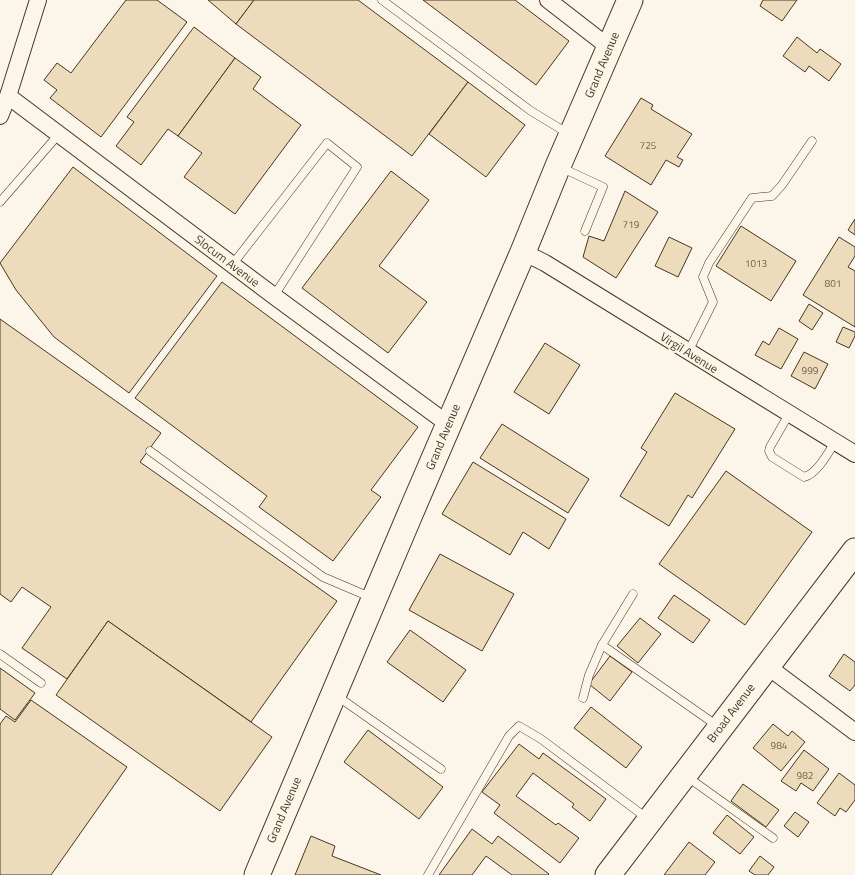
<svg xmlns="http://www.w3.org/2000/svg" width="855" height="875" font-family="'Titillium Web',sans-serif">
<rect width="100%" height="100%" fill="#fbf6e9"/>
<g fill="#ecdcbc" stroke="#4a3520">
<polygon points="126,0 157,0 187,22 101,137 50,98 57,90 44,80 57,63 71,73"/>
<polygon points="208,0 254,0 236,24"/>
<polygon points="254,0 358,0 468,82 412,156 236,24"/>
<polygon points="423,0 515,0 569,41 536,85"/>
<polygon points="763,0 797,0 782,21 760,6"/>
<polygon points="194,27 235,58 178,136 168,129 141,165 116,146 134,122 127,117"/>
<polygon points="797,37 817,53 820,49 841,64 829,81 809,66 805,72 783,56"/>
<polygon points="235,58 261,77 253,89 301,125 235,214 184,177 202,153 178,136"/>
<polygon points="468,82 525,125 486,177 429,134"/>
<polygon points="641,98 653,105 651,109 692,134 677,157 683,160 679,167 666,160 651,185 605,156"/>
<polygon points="73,167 217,276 129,393 54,337 16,290 0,263"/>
<polygon points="391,171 429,200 379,266 427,302 388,353 302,288"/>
<polygon points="625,191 658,212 616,278 583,257 589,236 604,241"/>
<polygon points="855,219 855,235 848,230"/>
<polygon points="741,226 796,261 771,301 716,266"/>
<polygon points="669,237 692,248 678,277 655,266"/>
<polygon points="839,237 855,247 855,256 848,267 855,271 855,327 803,295"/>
<polygon points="222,282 418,427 371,490 381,497 333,561 259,507 267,496 135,398"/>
<polygon points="809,304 823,313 812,330 799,321"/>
<polygon points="0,319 161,433 140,462 337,601 251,722 108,621 67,679 22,648 51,607 22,587 11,602 0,594"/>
<polygon points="843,327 855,332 855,336 849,348 836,342"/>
<polygon points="779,328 798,339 781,369 755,355 763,341 769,345"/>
<polygon points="545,343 580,365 549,414 514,392"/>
<polygon points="804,352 828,364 815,389 791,376"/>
<polygon points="675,393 735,429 692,498 688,495 669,526 620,496 647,452 641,448"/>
<polygon points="502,424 589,479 568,513 480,458"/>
<polygon points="473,462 566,519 549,549 523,532 510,555 442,514"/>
<polygon points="726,471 812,532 745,625 659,564"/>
<polygon points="440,554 514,594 482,651 409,610"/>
<polygon points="674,595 710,620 693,643 658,618"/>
<polygon points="640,618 661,634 638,663 617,646"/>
<polygon points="108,621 272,737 220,811 56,695"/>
<polygon points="410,630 466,670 443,702 387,662"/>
<polygon points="844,654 855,662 855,685 850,691 829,676"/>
<polygon points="610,656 632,672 610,701 589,684"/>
<polygon points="0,668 35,693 15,720 0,709"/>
<polygon points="31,700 127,767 51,875 0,875 0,724 6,716 15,722"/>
<polygon points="591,707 642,747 626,768 574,728"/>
<polygon points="773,724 788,736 792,731 805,742 781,771 753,748"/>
<polygon points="368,730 443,787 419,819 344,762"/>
<polygon points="519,744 539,759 543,753 606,799 590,821 572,807 574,804 533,773 516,796 556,825 558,823 579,838 560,863 494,813 500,805 482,792"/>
<polygon points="804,750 829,769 813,791 801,783 796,791 781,781"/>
<polygon points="839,773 855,785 855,800 846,812 840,808 835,816 817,803"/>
<polygon points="743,784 779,810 766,827 731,801"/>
<polygon points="795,812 809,822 798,837 784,826"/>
<polygon points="727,815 754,837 740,854 713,833"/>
<polygon points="472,829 492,844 498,836 549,874 548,875 512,875 486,856 472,875 439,875"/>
<polygon points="311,836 335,846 332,856 381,875 295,875"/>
<polygon points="689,842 715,862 705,875 664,875"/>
<polygon points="760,856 774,867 768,875 755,875 749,871"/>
</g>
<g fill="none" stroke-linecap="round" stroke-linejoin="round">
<defs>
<g id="lane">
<polyline points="382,0 531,111 569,134"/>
<polyline points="560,167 603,187 585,231"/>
<polyline points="0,202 59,134"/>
<polyline points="232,265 327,143 357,167 274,296"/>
<polyline points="688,352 713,302 703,277 709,263 752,198 772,196 782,185 812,141"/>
<path d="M789,414L770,447L769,451L772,457L804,477C817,474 828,453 835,442"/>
<polyline points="150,451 323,577 370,597"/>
<polyline points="633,594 602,645 719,727"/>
<polyline points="0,654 41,683"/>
<polyline points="337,696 441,769"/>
<polyline points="583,698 589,675 602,645"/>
<polyline points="686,776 773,838"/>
<polyline points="428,875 509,736 519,726 541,739 648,819"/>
</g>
<g id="street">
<polyline points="548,0 610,48"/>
<polyline points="8,96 274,296 448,424"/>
<polyline points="0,116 8,96 38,0"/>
<polyline points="523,252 545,263 855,454"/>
<polyline points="767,666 855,732"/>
</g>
<g id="primary">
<polyline points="257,875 411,512 523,252 558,166 630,0"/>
<polyline points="608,875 855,551"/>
</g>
</defs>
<use href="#lane" stroke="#4a3520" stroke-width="9"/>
<use href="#street" stroke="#4a3520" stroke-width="18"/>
<use href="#primary" stroke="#4a3520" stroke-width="27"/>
<use href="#lane" stroke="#fbf6e9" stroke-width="8"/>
<use href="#street" stroke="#fbf6e9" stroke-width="16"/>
<use href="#primary" stroke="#fbf6e9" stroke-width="25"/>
</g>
<g text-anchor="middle" stroke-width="4" stroke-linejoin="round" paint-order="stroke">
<g font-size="10" fill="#725f47">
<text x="648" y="149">725</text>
<text x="631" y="228">719</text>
<text x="756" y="267">1013</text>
<text x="833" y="287">801</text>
<text x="810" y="374">999</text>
<text x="779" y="749">984</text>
<text x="805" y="779">982</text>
</g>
<g font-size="12" fill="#4a3520" stroke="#fbf6e9">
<text transform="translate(602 65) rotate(-67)" y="4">Grand Avenue</text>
<text transform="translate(227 261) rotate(37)" y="4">Slocum Avenue</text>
<text transform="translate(689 353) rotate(32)" y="4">Virgil Avenue</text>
<text transform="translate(443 437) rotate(-67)" y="4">Grand Avenue</text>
<text transform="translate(731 713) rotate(-53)" y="4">Broad Avenue</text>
<text transform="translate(284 810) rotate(-67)" y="4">Grand Avenue</text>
</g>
</g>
</svg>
